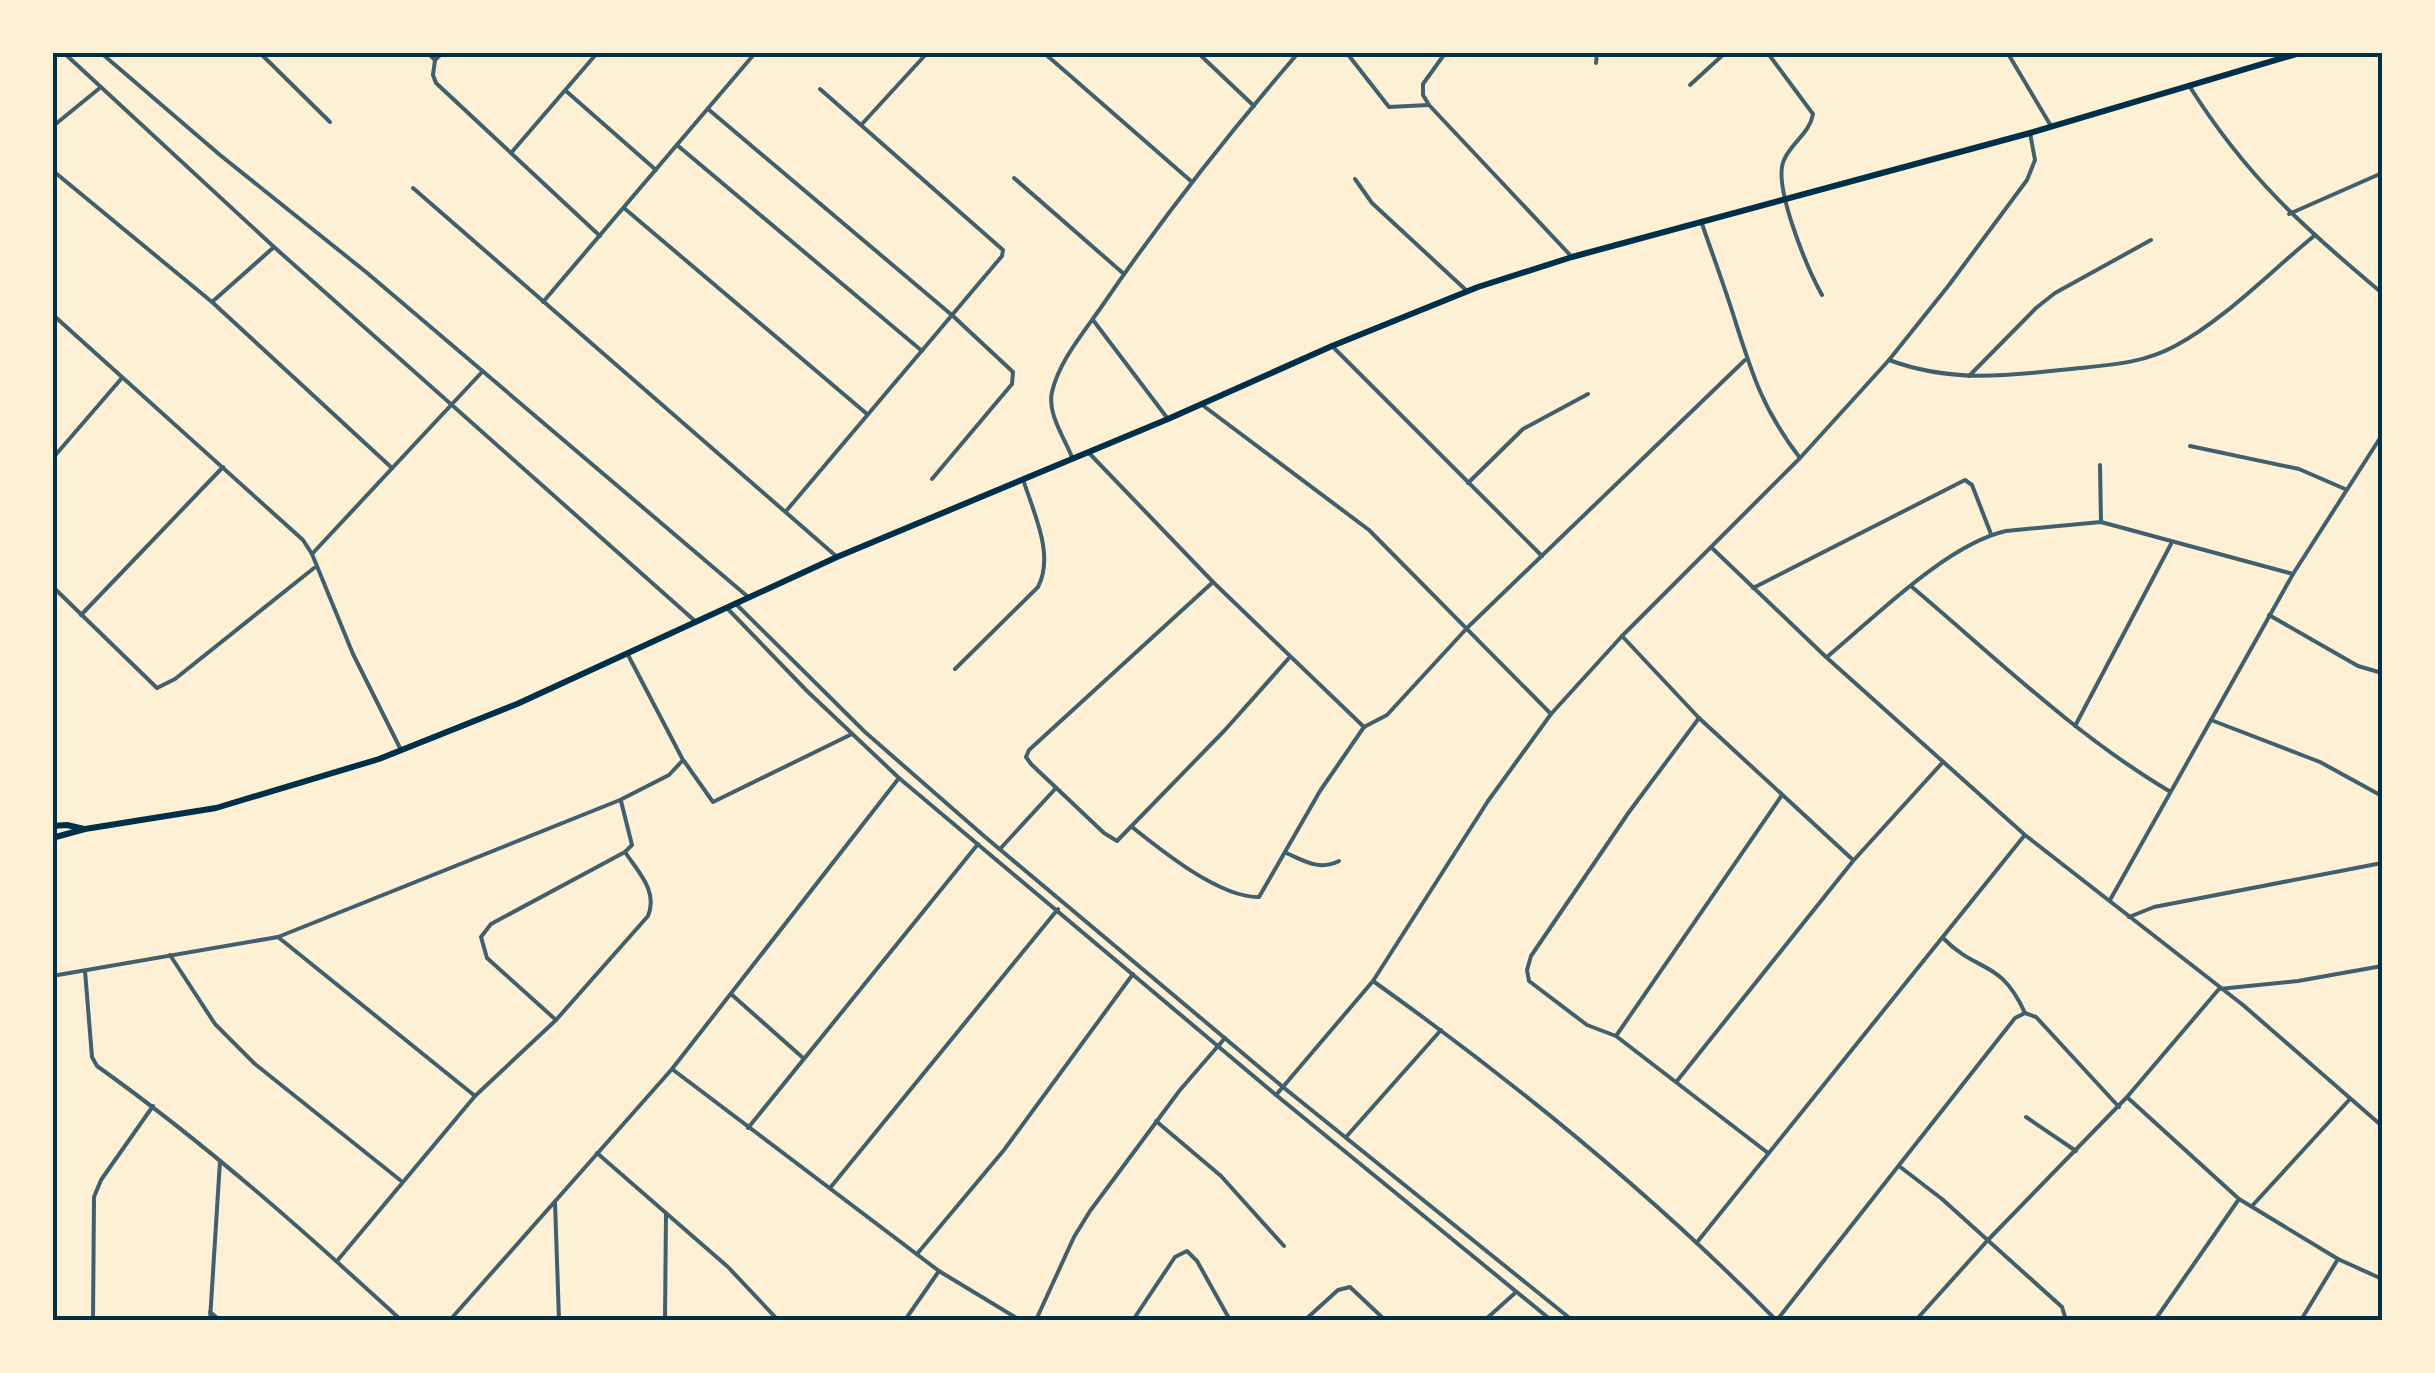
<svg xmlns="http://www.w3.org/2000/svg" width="2435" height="1373" font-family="'Playfair Display',serif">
<rect width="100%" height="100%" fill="#fdf0d5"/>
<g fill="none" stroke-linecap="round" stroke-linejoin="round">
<g stroke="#3f606c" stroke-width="4">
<polyline points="63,52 274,247 695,621"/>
<polyline points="100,52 220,155 366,272 747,596"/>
<polyline points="259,52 330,122"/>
<polyline points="427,52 435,60"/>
<polyline points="1043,52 1192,182"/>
<polyline points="1197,52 1254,106"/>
<polyline points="1346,52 1389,107 1429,105"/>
<polyline points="1446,52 1423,84 1423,95 1429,105 1572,257"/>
<path d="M1767,52L1813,114C1810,133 1791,143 1784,160C1772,185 1808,270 1822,295"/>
<polyline points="2007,52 2051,126"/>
<polyline points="435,60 433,75 436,83 600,236"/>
<polyline points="435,60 443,52"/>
<polyline points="1596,63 1597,52"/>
<polyline points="1690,85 1726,52"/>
<path d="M2190,87C2246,176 2303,227 2382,293"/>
<polyline points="566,91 656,170"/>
<polyline points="708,109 953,316 1013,372 1012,384 932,479"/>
<polyline points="862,124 928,52"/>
<polyline points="52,127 101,87"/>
<polyline points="677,145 922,351"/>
<polyline points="511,153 598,52"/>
<polyline points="52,170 212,302 392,468"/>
<polyline points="1014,178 1124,274"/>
<polyline points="1355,179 1372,203 1467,291"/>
<polyline points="413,188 836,556"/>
<polyline points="624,208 867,414"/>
<polyline points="2289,214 2382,173"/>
<path d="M1701,221C1712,253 1724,285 1734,317C1752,374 1763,410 1800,458"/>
<polyline points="212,302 274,247"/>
<polyline points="543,302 756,52"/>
<polyline points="52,314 303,540 312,554 353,654 401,750"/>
<polyline points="1093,320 1168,419"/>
<polyline points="1333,347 1542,556"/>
<path d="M1889,360C1951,383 2007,376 2071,369C2108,365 2142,364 2175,346C2224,320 2271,271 2314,236"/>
<polyline points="1969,376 2036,308 2055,293 2151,240"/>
<polyline points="1201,404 1369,530 1551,714"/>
<polyline points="2190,446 2299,469 2345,489"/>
<polyline points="1088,452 1213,582 1364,727"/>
<path d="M1072,457C1064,437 1047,413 1052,392C1059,361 1084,332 1102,306C1162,218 1229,133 1299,52"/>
<polyline points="52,459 121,379"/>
<polyline points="2100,465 2101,522"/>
<polyline points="1468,483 1523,429 1588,394"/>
<polyline points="787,510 1002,256 1003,250 820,89"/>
<polyline points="1712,548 1826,657 2025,835 2243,1005 2382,1126"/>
<polyline points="312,554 482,372"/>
<polyline points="1213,582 1029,750 1026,757 1031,764 1104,833 1117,841 1225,730 1289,658"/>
<polyline points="52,586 157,688 175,679 314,568"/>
<path d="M1912,587C1995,657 2075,735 2169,791"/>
<polyline points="1753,588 1965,480 1972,485 1991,534"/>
<polyline points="737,605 865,732 984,836 1283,1087 1572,1320"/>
<polyline points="726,607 807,691 899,778 1276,1095 1551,1320"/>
<polyline points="81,615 223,467"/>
<polyline points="2269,615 2358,666 2382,673"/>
<polyline points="1622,636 1699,718 1852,859"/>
<path d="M1827,657C1874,618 1947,544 2006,531L2101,522L2293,574"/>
<path d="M955,669L1038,587C1055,554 1033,512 1023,479"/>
<polyline points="1699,718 1629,812 1531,956 1527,970 1529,981 1587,1025 1616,1036 1768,1153"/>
<polyline points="2211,720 2320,762 2382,796"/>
<polyline points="2075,726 2171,544"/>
<polyline points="684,761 713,802 852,734"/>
<path d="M1132,827C1162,851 1220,898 1259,897L1320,791L1364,727L1387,715L1468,627L1745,360"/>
<polyline points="1000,849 1056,788"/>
<path d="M1286,853C1305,861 1319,871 1339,861"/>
<polyline points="2110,900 2293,574 2382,435"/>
<polyline points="2129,917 2154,907 2382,863"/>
<polyline points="278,937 475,1096"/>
<path d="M1943,938C1978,974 2000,958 2025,1013"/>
<polyline points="170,955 215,1024 255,1064 400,1180"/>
<path d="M85,971L92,1057L97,1066C205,1143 304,1231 401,1320"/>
<polyline points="52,976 278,937 620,800 669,775 683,760 627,653"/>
<path d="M1373,981C1516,1083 1653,1195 1776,1320"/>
<polyline points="731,994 802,1057"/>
<polyline points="556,1020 487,958 481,937 491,924 625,852 632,845 621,801"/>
<polyline points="1616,1036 1782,795"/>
<polyline points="672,1069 939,1271 1020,1320"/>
<polyline points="1677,1081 1853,861 1943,762"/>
<polyline points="1276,1095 1373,981 1488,801 1551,714 1622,636 1800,458 1889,360 1949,285 2027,180 2035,160 2030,133"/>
<polyline points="2128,1098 2239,1199 2338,1259 2382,1279"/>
<polyline points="2026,1117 2076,1151"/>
<polyline points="1156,1121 1221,1176 1284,1246"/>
<polyline points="748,1128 978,844"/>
<polyline points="1346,1137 1441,1030"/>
<polyline points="597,1153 728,1267 778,1320"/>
<polyline points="1899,1166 1942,1199 2062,1307 2066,1320"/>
<polyline points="830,1188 1058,909"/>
<polyline points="555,1202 559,1320"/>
<polyline points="2252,1206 2350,1099"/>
<polyline points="1698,1241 2024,836"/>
<polyline points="917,1254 1004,1150 1133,974"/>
<path d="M337,1261L475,1096L556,1020L648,916C658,891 639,873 625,852"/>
<polyline points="210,1312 220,1320"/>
<polyline points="93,1320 94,1197 101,1180 153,1106"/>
<polyline points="210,1320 220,1161"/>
<polyline points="450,1320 672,1069 899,778"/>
<polyline points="665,1320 666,1213"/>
<polyline points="905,1320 939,1271"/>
<polyline points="1036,1320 1074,1237 1090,1211 1180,1090 1225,1038"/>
<polyline points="1133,1320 1175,1257 1187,1251 1197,1261 1230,1320"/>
<polyline points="1305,1320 1338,1290 1350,1287 1385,1320"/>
<polyline points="1485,1320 1515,1293"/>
<polyline points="1777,1320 2015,1018 2025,1013 2036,1017 2119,1107"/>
<polyline points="1916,1320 1987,1241 2127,1097 2219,989 2298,981 2382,966"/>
<polyline points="2155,1320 2239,1199"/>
<polyline points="2301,1320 2338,1259"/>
</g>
<g stroke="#003049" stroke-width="6">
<polyline points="52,826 67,825 84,829"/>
<polyline points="52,838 85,829 216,808 379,759 517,704 837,557 1168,419 1332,346 1478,287 1572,257 2030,133 2303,52"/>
</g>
</g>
<rect width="2435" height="1373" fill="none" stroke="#fdf0d5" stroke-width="110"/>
<rect x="55" y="55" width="2325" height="1263" fill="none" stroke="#003049" stroke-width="4"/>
</svg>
